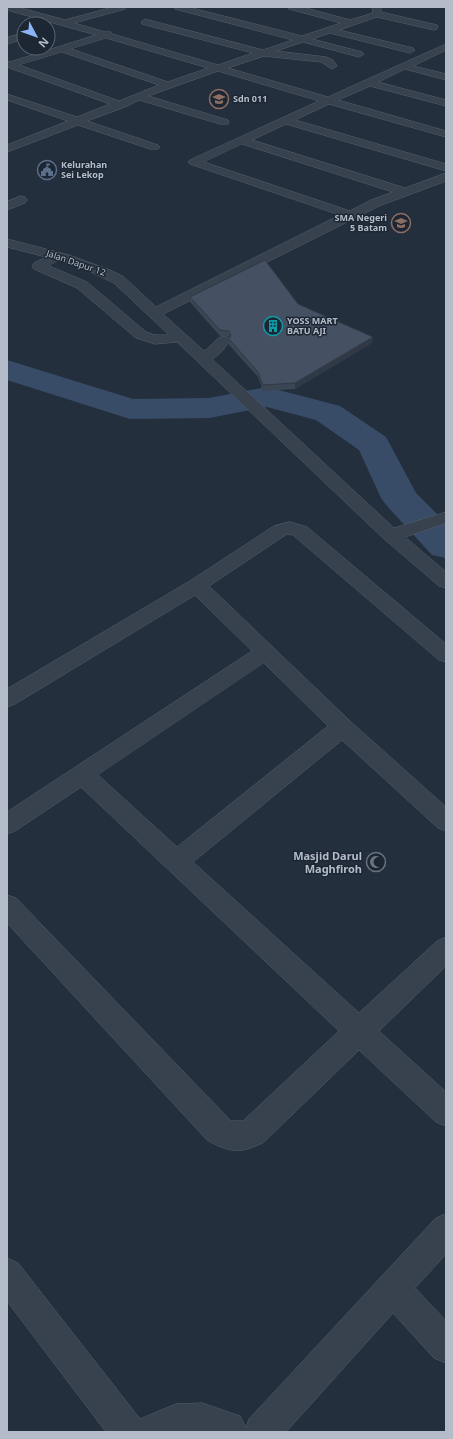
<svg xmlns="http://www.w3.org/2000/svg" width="453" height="1439" font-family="'Noto Sans',sans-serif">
<rect width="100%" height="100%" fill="#242f3e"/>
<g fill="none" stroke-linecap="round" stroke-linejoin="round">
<polygon fill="#394c67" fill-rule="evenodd" points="7,360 133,399 209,398 267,387 340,406 386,437 416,493 446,523 446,558 432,555 387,506 381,498 359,450 316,420 267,407 209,418 130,419 7,380"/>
<defs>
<g id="minor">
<path d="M7,7H17L65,20L113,7H126L125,9L74,23L105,32H111L112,34L218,65L253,53L142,24L141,22L145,19L263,50L293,40L175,9L174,7H188L302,36L341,23L289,9L288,7H302L350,20L373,13L372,7H381V12L437,25L438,27L437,29L434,30L377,17L339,30L413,48L415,50L410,53L330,33L312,39L362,52L364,54L359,57L303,42L276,51L326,57L333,60L337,66L332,69L321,62L264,56L228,68L328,97L446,44V50L413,66L446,74V80L405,69L378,82L446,100V106L370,86L338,100L446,131V137L329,104L295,120L446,164V171L286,124L252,140L405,188L446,173V181L379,206L163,314L204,351C214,346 215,334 228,337L230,340C225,348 221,354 212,359L394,528L446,512V523L405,537L446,572V588L439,586L383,538L177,342L155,344L136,338L77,288L34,269L32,266L34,263L46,257L7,247V239L69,255L110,270L124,277L156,307L340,215L190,164L188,162L190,160L319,101L218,71L148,96L228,120L229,122L228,124H220L139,100L125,107L87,121L158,145L160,147L158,149H150L78,125L7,152V145L68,121L7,100V94L77,117L110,104L7,67V61L10,62L96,35L7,10ZM106,38L208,68L168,82L71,49ZM62,52L159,85L119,101L19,65ZM242,144L393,192L371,200L350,211L204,162ZM59,260L87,270L114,283L169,335H155L146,332L87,282L49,266Z"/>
<polygon points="24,33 24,39 7,44 7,38"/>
<polygon points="21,196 25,197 27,200 25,203 7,210 7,202"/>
<path d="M290,522L307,527L446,644V662L439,660L293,535L287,534L209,586L350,721L446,807V831L438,828L342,740L193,862L359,1013L437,941L446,937V966L379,1031L446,1092V1126L436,1122L359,1050L264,1142C241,1154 230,1153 207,1140L7,923V895L16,898L231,1121H243L339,1031L81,787L15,831L7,834V812L252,651L195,595L15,704L7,707V689L190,581L274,526ZM264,663L328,726L177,847L98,775Z"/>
<polygon points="446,1214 446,1254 415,1288 446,1321 446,1363 434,1358 393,1313 286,1432 106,1432 7,1301 7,1258 18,1263 140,1419 176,1404 202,1403 240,1416 246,1428 249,1419 435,1219"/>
</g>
</defs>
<use href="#minor" stroke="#565f6c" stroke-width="1"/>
<use href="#minor" fill="#38414e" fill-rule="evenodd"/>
</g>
<polygon fill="#3b4654" points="190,297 298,304 372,343 295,389 263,391 258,377 229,345 229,339 230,338 229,336 220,336 190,302"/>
<polygon fill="#303945" points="373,337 372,343 295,389 295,383"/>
<polygon fill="#455162" stroke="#303945" points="265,260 298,304 373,337 295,383 263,385 258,372 229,339 231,335 229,331 220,330 190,297"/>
<defs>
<symbol id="school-ring" viewBox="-11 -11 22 22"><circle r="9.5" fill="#1d2633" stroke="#8d6e63" stroke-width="1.5"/><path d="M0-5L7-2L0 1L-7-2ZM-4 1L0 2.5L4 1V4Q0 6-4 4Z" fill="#8d6e63"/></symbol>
<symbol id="civic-ring" viewBox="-11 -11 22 22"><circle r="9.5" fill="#1d2633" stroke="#5c6f8a" stroke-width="1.5"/><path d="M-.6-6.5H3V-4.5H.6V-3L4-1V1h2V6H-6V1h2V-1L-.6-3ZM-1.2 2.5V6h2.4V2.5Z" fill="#5c6f8a"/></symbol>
<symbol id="building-ring" viewBox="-11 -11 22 22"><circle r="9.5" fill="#1d2633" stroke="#0f9aa8" stroke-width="1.5"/><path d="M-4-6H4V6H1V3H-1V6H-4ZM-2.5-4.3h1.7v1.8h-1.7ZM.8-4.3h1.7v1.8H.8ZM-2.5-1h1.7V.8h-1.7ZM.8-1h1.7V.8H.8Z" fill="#0f9aa8"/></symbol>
<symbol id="mosque-ring" viewBox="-11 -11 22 22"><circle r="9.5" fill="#1d2633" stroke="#6b7280" stroke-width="1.5"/><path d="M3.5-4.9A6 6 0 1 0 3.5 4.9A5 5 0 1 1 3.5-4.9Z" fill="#6b7280"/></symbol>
</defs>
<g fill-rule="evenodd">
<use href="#school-ring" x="208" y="88" width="22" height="22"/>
<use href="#civic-ring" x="36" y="159" width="22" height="22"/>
<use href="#school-ring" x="390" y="212" width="22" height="22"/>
<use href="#building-ring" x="262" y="315" width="22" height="22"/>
<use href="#mosque-ring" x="365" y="851" width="22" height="22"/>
</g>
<g text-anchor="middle" stroke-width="3" stroke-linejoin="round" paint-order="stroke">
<g font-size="9" font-weight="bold" fill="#b4bcc9" stroke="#1d2633" text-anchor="start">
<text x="233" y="102">Sdn 011</text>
<text x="61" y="168">Kelurahan<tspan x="61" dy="10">Sei Lekop</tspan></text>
<text x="387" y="221" text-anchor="end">SMA Negeri<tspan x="387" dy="10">5 Batam</tspan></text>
<text x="287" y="324">YOSS MART<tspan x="287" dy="10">BATU AJI</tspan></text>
</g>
<g font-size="9" fill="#b4bcc9" stroke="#1d2633">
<text transform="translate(76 263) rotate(19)" y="3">Jalan Dapur 12</text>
</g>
<g font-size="11" font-weight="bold" fill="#b4bcc9" stroke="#1d2633" text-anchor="end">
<text x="362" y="860">Masjid Darul<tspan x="362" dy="13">Maghfiroh</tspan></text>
</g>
</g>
<rect width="453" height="1439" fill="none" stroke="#b4bcc9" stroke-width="16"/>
<g transform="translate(36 36) rotate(131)"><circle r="19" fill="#1d2633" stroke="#59626f"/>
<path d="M0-3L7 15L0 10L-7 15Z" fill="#8ab4f8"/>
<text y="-6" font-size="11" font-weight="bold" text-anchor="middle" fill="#b4bcc9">N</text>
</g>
</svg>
